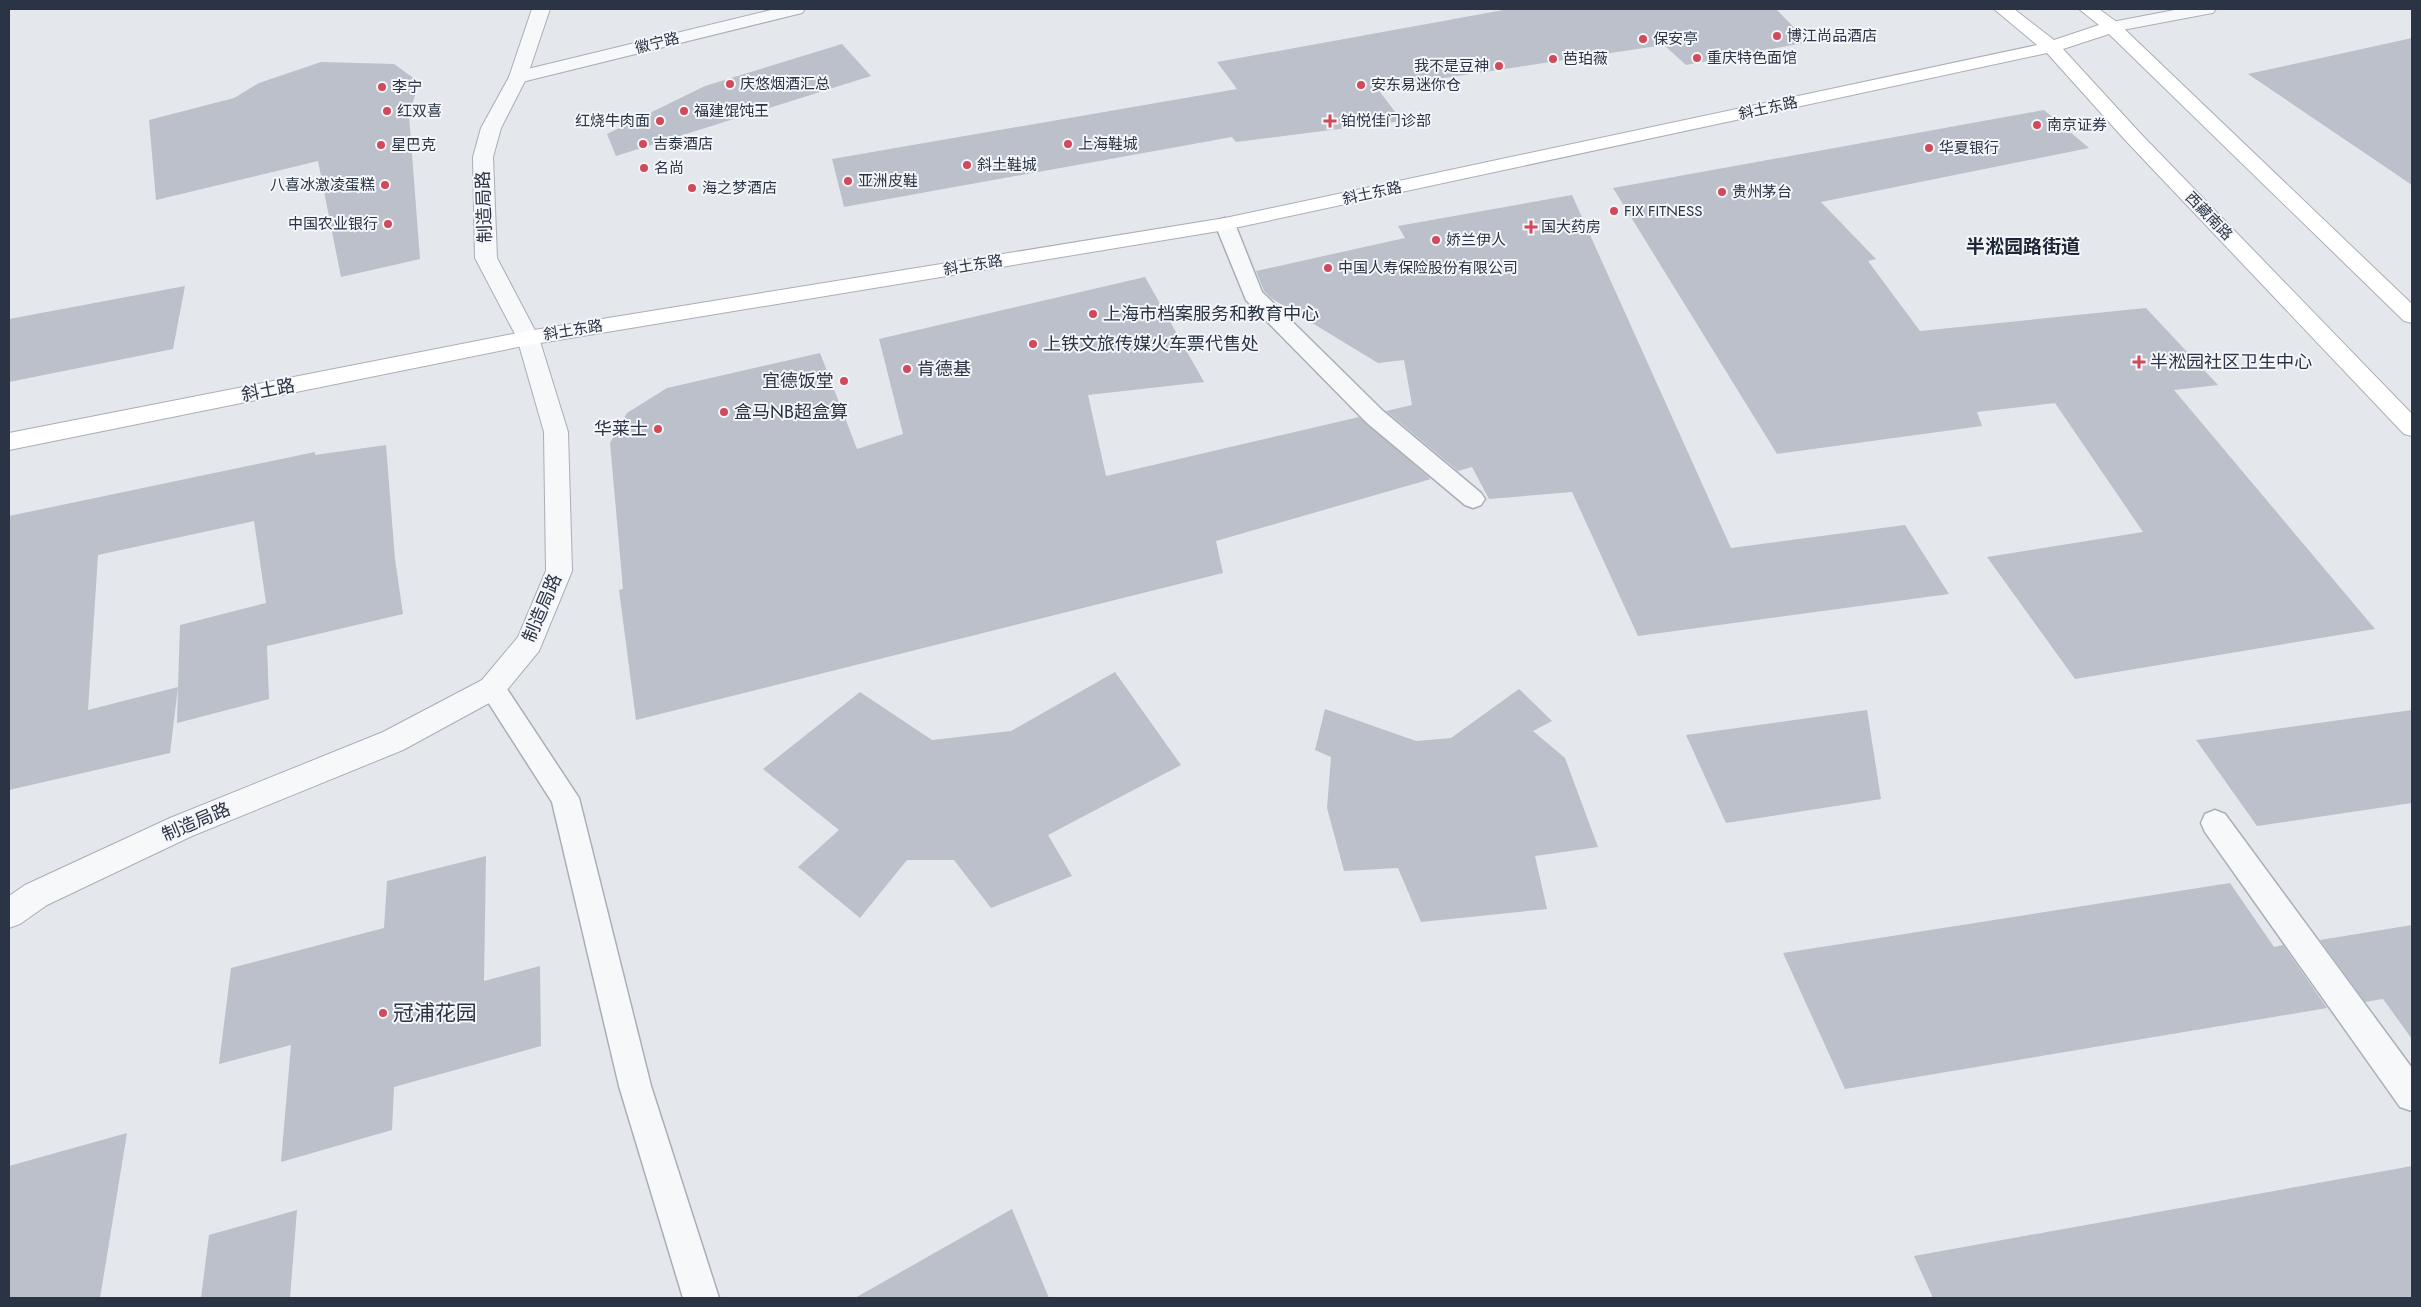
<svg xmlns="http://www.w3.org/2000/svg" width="2421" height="1307" font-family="Jost,'Noto Sans SC',sans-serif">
<rect width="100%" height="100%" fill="#e4e7ec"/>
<g fill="#bbc0ca" fill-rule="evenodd">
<polygon points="1509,9 1776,9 1808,42 1686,65 1664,45 1377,88 1402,121 1236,142 1232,137 844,207 832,159 1237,89 1217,62"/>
<polygon points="2412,38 2412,185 2248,74"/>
<polygon points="842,44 871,76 616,156 607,134 705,86"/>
<polygon points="321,62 394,64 419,82 409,115 420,259 341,277 318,161 156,200 149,120 234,98 259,83"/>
<polygon points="2044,110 2089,148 1821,202 1876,259 1868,261 1920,331 2146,308 2218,385 2174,390 2375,629 2075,679 1987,557 2143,532 2055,403 1977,412 1982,426 1777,454 1613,188"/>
<polygon points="1572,195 1731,548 1905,525 1949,594 1638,636 1572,492 1489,499 1472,467 1458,471 1386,411 1412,405 1404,360 1378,363 1271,298 1264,291 1256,271 1405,238 1398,226"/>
<polygon points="1145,277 1204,382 1088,395 1106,476 1359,417 1431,479 1216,541 1223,573 636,720 619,590 623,589 610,443 627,413 667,388 820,353 857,449 903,434 879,339"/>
<polygon points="185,286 173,349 9,382 9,319"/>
<path d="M386,445L395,559L403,614L267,646L269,699L177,723L178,687L170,753L9,790V516L315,452V455ZM254,521L266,603L180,625L178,687L88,710L98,555Z"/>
<polygon points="1115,672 1181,765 1048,835 1072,876 991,908 954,860 907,860 860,918 798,867 839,830 763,769 860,692 932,740 1011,731"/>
<polygon points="1519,689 1552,721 1533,731 1565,758 1598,847 1535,856 1547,909 1421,922 1398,868 1344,871 1327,808 1331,757 1315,750 1325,709 1416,741 1451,738"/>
<polygon points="1867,710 1881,799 1726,823 1686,735"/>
<polygon points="2412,710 2412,803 2257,826 2196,740"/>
<polygon points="486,856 484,981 540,966 541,1046 394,1087 392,1130 281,1162 291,1045 219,1064 231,968 384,928 387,881"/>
<polygon points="2230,883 2274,947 2283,945 2327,1008 1845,1089 1783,953"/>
<polygon points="2412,925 2412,1039 2383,999 2365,1002 2320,940"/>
<polygon points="127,1133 100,1298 9,1298 9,1166"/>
<polygon points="2412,1166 2412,1298 1933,1298 1914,1256"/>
<polygon points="1012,1209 1049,1298 855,1298"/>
<polygon points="297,1210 290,1298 201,1298 209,1235"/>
</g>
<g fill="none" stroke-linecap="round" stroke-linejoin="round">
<defs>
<g id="service">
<polygon points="1225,218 1232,220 1235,224 1262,292 1383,411 1481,493 1485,499 1481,505 1473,508 1465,505 1367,423 1246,300 1215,224 1218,220"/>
<polygon points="492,677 501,680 579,798 651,1086 719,1298 683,1298 619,1086 552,802 479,688 483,680"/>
<polygon points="2215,810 2225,814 2412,1068 2412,1111 2400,1107 2205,832 2201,823 2205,814"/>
</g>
<polygon id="minor" points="775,9 805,9 802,13 518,83 511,81 509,77 511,73"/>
<g id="tertiary">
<polygon points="532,9 550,9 527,77 501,128 493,157 497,258 539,338 568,432 572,571 539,651 502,696 403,750 192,836 47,905 20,924 9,928 9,896 25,885 170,818 383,732 482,680 518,637 546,571 544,432 517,338 475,258 473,157 481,128 509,77"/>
<polygon points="2180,9 2216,9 2213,13 2207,14 2112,32 2106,31 2103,27 2106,23 2112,22"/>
</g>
<polygon id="secondary" points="1994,9 2014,9 2054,40 2099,25 2079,9 2099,9 2118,23 2412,304 2412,323 2404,321 2109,34 2063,49 2140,133 2412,414 2412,436 2404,434 2126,141 2047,53 1225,230 528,345 9,450 9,433 528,331 1225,218 2037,45"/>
</defs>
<use href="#service" stroke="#a9aeb7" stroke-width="3"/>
<use href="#minor" stroke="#a9aeb7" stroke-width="2"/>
<use href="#tertiary" stroke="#a9aeb7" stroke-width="2"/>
<use href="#secondary" stroke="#a9aeb7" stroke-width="2"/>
<use href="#service" fill="#f7f8fa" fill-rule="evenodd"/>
<use href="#minor" fill="#f7f8fa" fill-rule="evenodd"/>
<use href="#tertiary" fill="#f7f8fa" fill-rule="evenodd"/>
<use href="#secondary" fill="#fff" fill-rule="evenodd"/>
</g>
<g fill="#d1495b" stroke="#f4f6f9" stroke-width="2">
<circle cx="1777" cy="36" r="5"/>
<circle cx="1643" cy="39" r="5"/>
<circle cx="1697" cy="58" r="5"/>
<circle cx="1553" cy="59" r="5"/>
<circle cx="1499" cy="66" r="5"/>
<circle cx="730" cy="84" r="5"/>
<circle cx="1361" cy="85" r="5"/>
<circle cx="382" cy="87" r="5"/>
<circle cx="387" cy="111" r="5"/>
<circle cx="684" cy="111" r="5"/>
<circle cx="660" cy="121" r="5"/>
<path d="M1327.5 113.5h5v5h5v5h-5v5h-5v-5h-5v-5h5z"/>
<circle cx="2037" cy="125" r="5"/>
<circle cx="643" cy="144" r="5"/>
<circle cx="1068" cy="144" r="5"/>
<circle cx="381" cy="145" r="5"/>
<circle cx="1929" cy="148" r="5"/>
<circle cx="967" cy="165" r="5"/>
<circle cx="644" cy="168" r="5"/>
<circle cx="848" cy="181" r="5"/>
<circle cx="385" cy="185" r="5"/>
<circle cx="692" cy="188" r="5"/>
<circle cx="1722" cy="192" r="5"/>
<circle cx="1614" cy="211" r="5"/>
<circle cx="388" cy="224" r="5"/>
<path d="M1528.5 219.5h5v5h5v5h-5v5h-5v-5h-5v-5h5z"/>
<circle cx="1436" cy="240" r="5"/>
<circle cx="1328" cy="268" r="5"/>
<circle cx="1093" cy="314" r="5"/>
<circle cx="1033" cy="344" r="5"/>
<path d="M2136.5 354.5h5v5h5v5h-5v5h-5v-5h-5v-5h5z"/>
<circle cx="907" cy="369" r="5"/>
<circle cx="844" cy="381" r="5"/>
<circle cx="724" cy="412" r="5"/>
<circle cx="658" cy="429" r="5"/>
<circle cx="383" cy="1013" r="5"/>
</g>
<g text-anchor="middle" stroke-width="4" stroke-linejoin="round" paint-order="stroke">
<g font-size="15" fill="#2b3445" stroke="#f4f6f9" text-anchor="start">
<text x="1787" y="41">博江尚品酒店</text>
<text x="1653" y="44">保安亭</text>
<text x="1707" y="63">重庆特色面馆</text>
<text x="1563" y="64">芭珀薇</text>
<text x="1489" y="71" text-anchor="end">我不是豆神</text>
<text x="740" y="89">庆悠烟酒汇总</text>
<text x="1371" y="90">安东易迷你仓</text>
<text x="392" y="92">李宁</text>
<text x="397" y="116">红双喜</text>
<text x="694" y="116">福建馄饨王</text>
<text x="650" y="126" text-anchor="end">红烧牛肉面</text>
<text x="1341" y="126">铂悦佳门诊部</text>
<text x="2047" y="130">南京证券</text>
<text x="653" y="149">吉泰酒店</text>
<text x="1078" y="149">上海鞋城</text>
<text x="391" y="150">星巴克</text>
<text x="1939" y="153">华夏银行</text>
<text x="977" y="170">斜土鞋城</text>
<text x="654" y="173">名尚</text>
<text x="858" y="186">亚洲皮鞋</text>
<text x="375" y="190" text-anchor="end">八喜冰激凌蛋糕</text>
<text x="702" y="193">海之梦酒店</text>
<text x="1732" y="197">贵州茅台</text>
<text x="1624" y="216">FIX FITNESS</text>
<text x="378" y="229" text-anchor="end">中国农业银行</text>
<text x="1541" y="232">国大药房</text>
<text x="1446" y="245">娇兰伊人</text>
<text x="1338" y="273">中国人寿保险股份有限公司</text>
</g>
<g font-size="15" fill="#2b3445" stroke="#f4f6f9">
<text transform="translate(657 43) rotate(-14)" y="5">徽宁路</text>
<text transform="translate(1768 108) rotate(-12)" y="5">斜土东路</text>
<text transform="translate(1372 193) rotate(-12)" y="5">斜土东路</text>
<text transform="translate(2209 216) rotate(46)" y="5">西藏南路</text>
<text transform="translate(973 265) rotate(-9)" y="5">斜土东路</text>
<text transform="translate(573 330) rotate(-9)" y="5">斜土东路</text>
</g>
<g font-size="18" fill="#2b3445" stroke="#f4f6f9">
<text transform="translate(484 207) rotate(-92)" y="6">制造局路</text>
<text transform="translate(268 390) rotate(-11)" y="6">斜土路</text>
<text transform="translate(542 608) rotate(-67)" y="6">制造局路</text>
<text transform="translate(196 822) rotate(-23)" y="6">制造局路</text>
</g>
<g font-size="18" fill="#2b3445" stroke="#f4f6f9" text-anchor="start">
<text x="1103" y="320">上海市档案服务和教育中心</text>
<text x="1043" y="350">上铁文旅传媒火车票代售处</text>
<text x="2150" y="368">半淞园社区卫生中心</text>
<text x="917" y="375">肯德基</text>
<text x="834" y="387" text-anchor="end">宜德饭堂</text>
<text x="734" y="418">盒马NB超盒算</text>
<text x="648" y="435" text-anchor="end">华莱士</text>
</g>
<g font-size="19" font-weight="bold" fill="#1d2536" stroke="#f4f6f9">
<text x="2023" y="253">半淞园路街道</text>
</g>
<g font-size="21" fill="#2b3445" stroke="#f4f6f9" text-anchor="start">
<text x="393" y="1020">冠浦花园</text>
</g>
</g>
<rect width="2421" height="1307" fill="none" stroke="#2b3445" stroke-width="20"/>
</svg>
